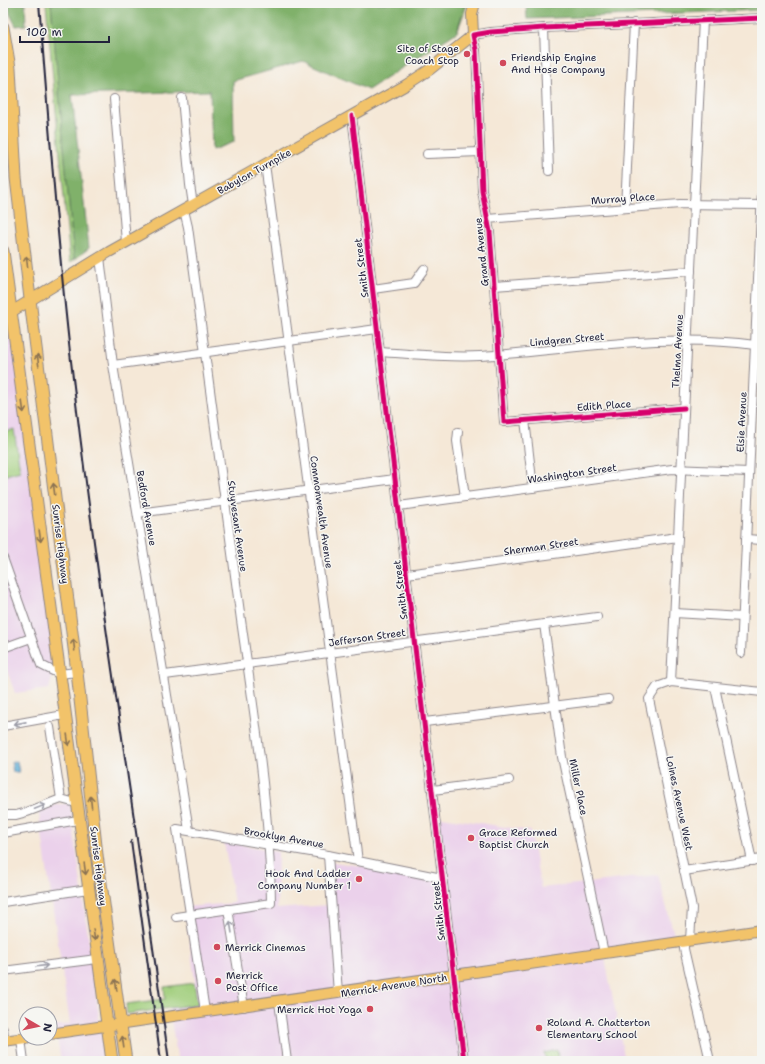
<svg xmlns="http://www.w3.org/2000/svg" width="765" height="1064" font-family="'Shantell Sans',sans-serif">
<rect width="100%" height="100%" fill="#f6f6f2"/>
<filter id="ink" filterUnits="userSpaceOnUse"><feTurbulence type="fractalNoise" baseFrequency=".025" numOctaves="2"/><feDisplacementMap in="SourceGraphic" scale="8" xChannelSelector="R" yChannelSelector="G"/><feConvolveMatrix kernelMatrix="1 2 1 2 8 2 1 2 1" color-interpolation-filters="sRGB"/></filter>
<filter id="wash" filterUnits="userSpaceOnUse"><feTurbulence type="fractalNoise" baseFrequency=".012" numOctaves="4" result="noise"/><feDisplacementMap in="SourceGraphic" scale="16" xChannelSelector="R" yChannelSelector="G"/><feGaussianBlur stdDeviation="0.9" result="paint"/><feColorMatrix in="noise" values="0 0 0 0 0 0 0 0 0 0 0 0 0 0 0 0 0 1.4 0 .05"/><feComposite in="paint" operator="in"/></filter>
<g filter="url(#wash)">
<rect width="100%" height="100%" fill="#f5e8d7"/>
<g fill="#ebd1eb">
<polygon points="3,264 56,665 49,689 15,693 3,660 3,576 8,574 3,560"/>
<polygon points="70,803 105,1061 61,1061 55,1026 70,1024 38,808"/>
<polygon points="436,816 530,831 541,888 658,875 676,942 604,953 625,1061 178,1061 169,1008 198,1004 185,907 234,903 224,841 278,852 277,909 329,905 325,861 443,877"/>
</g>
<g fill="#a0ce7b" stroke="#61785b">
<polygon points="46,3 51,3 74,260 70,262"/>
<polygon points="465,3 468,3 457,32"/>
<polygon points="14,429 20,471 3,476 3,433"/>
<polygon points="194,983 198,1004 127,1014 126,1004 165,999 164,987"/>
<polygon points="557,1050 559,1061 546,1061 544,1053"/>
</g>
<g fill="#80b16b" stroke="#516a53">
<polygon points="8,3 25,3 26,25 16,26 10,14"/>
<polygon points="51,3 465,3 457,32 368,90 303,61 233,81 234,142 212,150 210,91 72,95 89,248 74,260"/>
<polygon points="526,3 762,3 762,10 527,19"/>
</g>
<polygon fill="#59aad4" stroke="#3e6688" points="17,761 19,772 13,772 11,762"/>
</g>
<g filter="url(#ink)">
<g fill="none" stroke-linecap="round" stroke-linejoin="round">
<defs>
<g id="minor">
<polyline points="544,28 549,171"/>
<polyline points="182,98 190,185 193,205"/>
<polyline points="114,99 126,242"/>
<polyline points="352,116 464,1061"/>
<polyline points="427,154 480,152"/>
<polyline points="265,164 358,861"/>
<polyline points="625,208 634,23"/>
<polyline points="487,219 680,204 761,205"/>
<polyline points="100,257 113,365 189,830"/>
<polyline points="494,286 691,271"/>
<polyline points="373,289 414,283 424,269"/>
<path d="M380,352C412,354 448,358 480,356C571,350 664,332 755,345"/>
<polyline points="113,365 377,329"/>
<polyline points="684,408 504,422 490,232 482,191 476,50 473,35 491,32 544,28 762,18"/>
<polyline points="525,420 533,488"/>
<polyline points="458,432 457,441 465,497"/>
<polyline points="399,506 672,469 749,472"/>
<polyline points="138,513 395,479"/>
<polyline points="746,539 762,540"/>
<polyline points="3,558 41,665 59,674 77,672"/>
<polyline points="407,574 678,537"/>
<polyline points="675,613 742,617"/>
<polyline points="544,624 562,757 604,953"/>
<polyline points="3,648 31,638"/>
<polyline points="741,653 762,191"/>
<polyline points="165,675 597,617"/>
<polyline points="671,682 703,20"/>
<polyline points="715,687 752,861"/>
<polyline points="425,722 608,699"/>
<polyline points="3,726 64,715"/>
<polyline points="50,727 61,799"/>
<polyline points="433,790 509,780"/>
<polyline points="3,815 16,815 27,812 61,799 76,803"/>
<polyline points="3,833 78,820"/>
<polyline points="328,855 338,993"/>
<polyline points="684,871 762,859"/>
<polyline points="3,902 88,889"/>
<polyline points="228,909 244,1007"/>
<path d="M176,917L271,903C270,810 254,712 241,620C223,489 206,358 188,227L184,210"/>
<polyline points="690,940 692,908 649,699 657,687 671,682 762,692"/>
<polyline points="684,941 684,949 710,1061"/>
<polyline points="3,971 97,959"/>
<polyline points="279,1002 287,1061"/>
<polyline points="205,1011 177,829 328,855 437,877 443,877"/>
<polyline points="3,1029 5,1041"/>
<polyline points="21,1039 24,1061"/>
</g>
<g id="major">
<polyline points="3,317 109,252 406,85 429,70 473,35 472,14 475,3"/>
<polyline points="50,1034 762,930"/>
<polyline points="3,1041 26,1038"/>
</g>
<g id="highway">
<polyline points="3,27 10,68 16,178 32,316 77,672 97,855 126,1061"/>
<polyline points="3,251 112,1061"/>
</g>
</defs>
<use href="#minor" stroke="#8c8589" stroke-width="10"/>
<use href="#major" stroke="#8c8589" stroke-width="12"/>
<use href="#highway" stroke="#8c8589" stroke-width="13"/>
<use href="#minor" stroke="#fff" stroke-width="8"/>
<use href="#major" stroke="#f2c36a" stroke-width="10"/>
<use href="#highway" stroke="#f2c36a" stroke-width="11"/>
<g stroke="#22223b" stroke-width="2">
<path d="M39,3C49,122 57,242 71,361C98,595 137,828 169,1061"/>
<polyline points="131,841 161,1061"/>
</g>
<defs>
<g id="cycleway">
<polyline points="352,116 464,1061"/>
<polyline points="684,408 504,422 490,232 482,191 476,50 473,35 491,32 544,28 762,18"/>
</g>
</defs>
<use href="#cycleway" stroke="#f6f6f2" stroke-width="8"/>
<use href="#cycleway" stroke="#d6006c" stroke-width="5"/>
</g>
<defs><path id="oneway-shaft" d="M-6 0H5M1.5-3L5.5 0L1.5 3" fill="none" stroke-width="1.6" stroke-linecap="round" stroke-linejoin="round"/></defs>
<g stroke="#8a7252">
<use href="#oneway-shaft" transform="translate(27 262) rotate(-97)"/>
<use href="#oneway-shaft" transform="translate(38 360) rotate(-97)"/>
<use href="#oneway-shaft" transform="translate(23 407) rotate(82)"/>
<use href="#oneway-shaft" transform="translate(54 489) rotate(-97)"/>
<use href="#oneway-shaft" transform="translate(40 536) rotate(82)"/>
<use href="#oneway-shaft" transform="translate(74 645) rotate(-97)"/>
<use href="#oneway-shaft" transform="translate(68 740) rotate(82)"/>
<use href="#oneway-shaft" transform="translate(91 802) rotate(-96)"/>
<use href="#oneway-shaft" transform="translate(85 869) rotate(82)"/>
<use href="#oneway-shaft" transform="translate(94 935) rotate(82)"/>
<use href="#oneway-shaft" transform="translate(116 985) rotate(-98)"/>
<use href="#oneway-shaft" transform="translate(123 1042) rotate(-98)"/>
</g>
<g stroke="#9c9ca7">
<use href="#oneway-shaft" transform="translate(20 723) rotate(169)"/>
<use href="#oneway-shaft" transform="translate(40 807) rotate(-22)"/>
<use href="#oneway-shaft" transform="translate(231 927) rotate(-99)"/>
<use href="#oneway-shaft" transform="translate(42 966) rotate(-7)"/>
</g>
</g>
<g fill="#d1495b" stroke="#f6f6f2" stroke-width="1.5">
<circle cx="467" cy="54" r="4"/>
<circle cx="503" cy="63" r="4"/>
<circle cx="471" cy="838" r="4"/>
<circle cx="359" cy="879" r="4"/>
<circle cx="217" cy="947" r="4"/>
<circle cx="218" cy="981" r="4"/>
<circle cx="370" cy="1009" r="4"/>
<circle cx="539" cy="1028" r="4"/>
</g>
<g text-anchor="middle" stroke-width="3" stroke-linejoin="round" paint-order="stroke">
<g font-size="10" fill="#22223b" stroke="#f6f6f2" text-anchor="start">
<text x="459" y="52" text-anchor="end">Site of Stage<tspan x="459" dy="12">Coach Stop</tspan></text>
<text x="511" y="61">Friendship Engine<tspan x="511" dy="12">And Hose Company</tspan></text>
<text x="479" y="836">Grace Reformed<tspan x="479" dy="12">Baptist Church</tspan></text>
<text x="351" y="877" text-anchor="end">Hook And Ladder<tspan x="351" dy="12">Company Number 1</tspan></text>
<text x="225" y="951">Merrick Cinemas</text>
<text x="226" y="979">Merrick<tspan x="226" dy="12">Post Office</tspan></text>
<text x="362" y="1013" text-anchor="end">Merrick Hot Yoga</text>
<text x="547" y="1026">Roland A. Chatterton<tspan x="547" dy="12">Elementary School</tspan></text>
</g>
<g font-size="10" fill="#22223b" stroke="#f6f6f2">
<text transform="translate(254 171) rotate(-29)" y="4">Babylon Turnpike</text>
<text transform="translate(623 198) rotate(-4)" y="4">Murray Place</text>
<text transform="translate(481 252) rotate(-96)" y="4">Grand Avenue</text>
<text transform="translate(361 268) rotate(-97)" y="4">Smith Street</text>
<text transform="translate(567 339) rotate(-5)" y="4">Lindgren Street</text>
<text transform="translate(677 351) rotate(-87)" y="4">Thelma Avenue</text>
<text transform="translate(604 405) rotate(-4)" y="4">Edith Place</text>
<text transform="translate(741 422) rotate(-87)" y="4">Elsie Avenue</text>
<text transform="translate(572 473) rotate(-8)" y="4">Washington Street</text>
<text transform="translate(147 508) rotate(80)" y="4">Bedford Avenue</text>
<text transform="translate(322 512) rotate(82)" y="4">Commonwealth Avenue</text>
<text transform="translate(238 526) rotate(82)" y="4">Stuyvesant Avenue</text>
<text transform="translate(61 544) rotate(83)" y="4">Sunrise Highway</text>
<text transform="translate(541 546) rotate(-8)" y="4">Sherman Street</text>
<text transform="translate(400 590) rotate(-97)" y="4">Smith Street</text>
<text transform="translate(367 637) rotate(-8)" y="4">Jefferson Street</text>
<text transform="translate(579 787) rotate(78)" y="4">Miller Place</text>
<text transform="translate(680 803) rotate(78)" y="4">Loines Avenue West</text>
<text transform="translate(284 837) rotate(10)" y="4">Brooklyn Avenue</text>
<text transform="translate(99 866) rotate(83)" y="4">Sunrise Highway</text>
<text transform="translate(438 911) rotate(-96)" y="4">Smith Street</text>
<text transform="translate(394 985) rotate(-9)" y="4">Merrick Avenue North</text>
</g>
</g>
<rect width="765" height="1064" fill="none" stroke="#f6f6f2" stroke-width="16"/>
<g transform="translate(38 1026) rotate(99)"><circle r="19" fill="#f6f6f2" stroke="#a1a1a9"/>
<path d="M0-3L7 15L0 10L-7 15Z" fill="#d1495b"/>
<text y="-6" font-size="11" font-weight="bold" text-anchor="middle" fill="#22223b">N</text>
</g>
<path d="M20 36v6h89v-6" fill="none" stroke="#22223b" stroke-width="2"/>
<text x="26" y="36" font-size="12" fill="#22223b" stroke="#f6f6f2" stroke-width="3" paint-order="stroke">100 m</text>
</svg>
